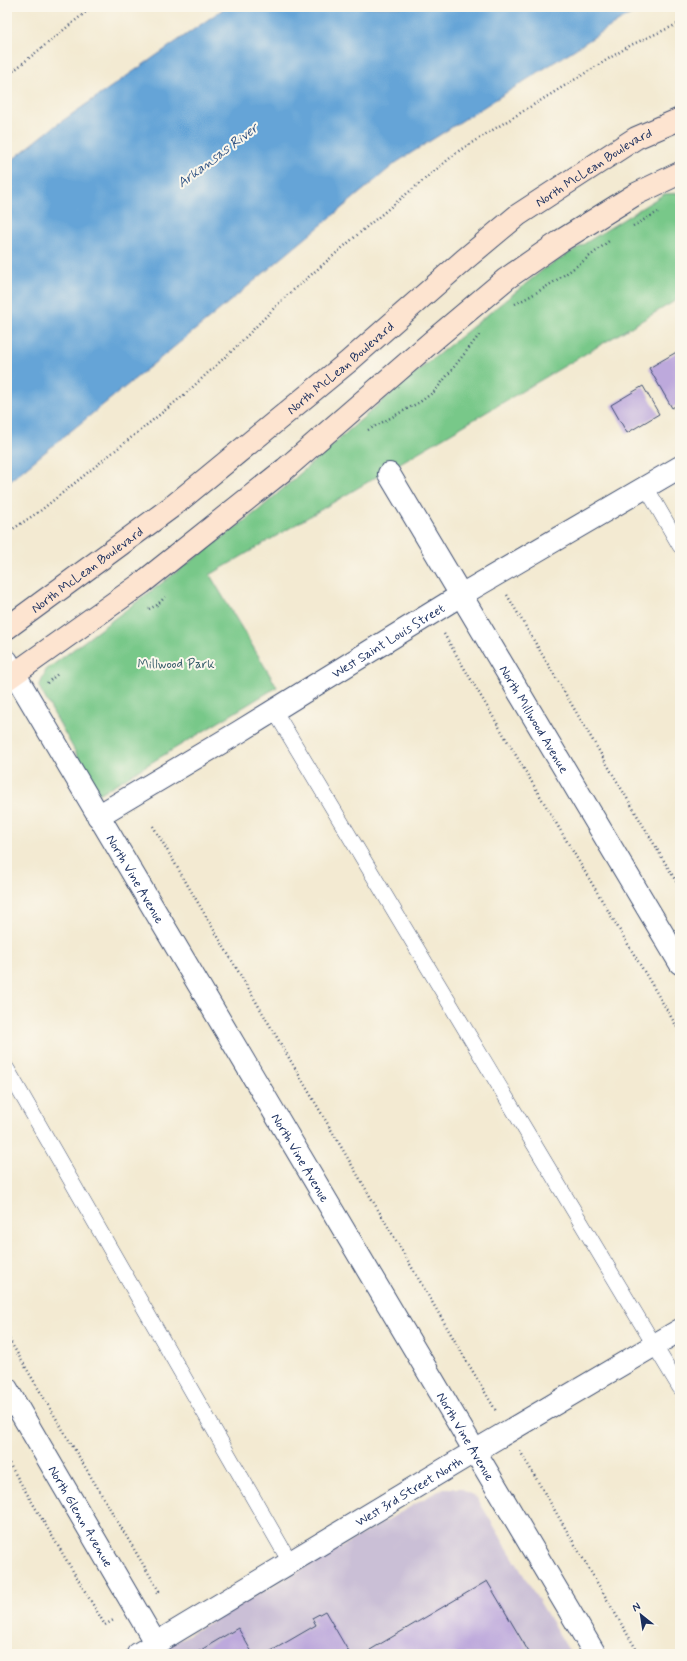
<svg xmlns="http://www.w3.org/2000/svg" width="687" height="1661" font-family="Mynerve,sans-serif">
<rect width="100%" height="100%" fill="#fbf7ec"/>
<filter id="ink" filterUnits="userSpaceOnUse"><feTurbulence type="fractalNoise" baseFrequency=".025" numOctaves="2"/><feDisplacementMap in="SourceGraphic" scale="8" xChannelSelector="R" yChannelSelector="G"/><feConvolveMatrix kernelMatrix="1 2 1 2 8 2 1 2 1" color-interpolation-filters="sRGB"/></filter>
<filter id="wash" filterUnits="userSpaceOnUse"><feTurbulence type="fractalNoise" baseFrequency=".012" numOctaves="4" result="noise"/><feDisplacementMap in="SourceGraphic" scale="16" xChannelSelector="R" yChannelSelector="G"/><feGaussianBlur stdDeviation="0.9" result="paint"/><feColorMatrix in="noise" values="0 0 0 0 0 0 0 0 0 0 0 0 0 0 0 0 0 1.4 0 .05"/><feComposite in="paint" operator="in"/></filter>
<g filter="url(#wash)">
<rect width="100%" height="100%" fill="#f3ead2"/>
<polygon fill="#cabfd6" points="443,1488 461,1488 477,1498 571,1654 155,1654"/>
<polygon fill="#78c889" stroke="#4a7c74" points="680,193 680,298 210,575 277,687 99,794 39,687 46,670 259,510 398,387 544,269 664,194"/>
<polygon fill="#65a4d7" stroke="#406a9a" points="226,7 647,7 627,16 397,162 211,317 7,483 7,164 55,126"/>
<g id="blocks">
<g fill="#bda9dc">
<polygon points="680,350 680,403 672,408 649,368"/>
<polygon points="643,386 659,414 627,433 611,405"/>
<polygon points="487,1581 530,1654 372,1654 370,1650"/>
<polygon points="325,1611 350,1654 266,1654 316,1625 312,1618"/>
<polygon points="238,1628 253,1654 194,1654"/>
</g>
</g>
</g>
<g filter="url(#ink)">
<use href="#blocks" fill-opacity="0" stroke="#3b4b6f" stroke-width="1"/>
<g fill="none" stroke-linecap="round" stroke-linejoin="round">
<defs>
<g id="service">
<polyline points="646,487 680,546"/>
<polyline points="274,710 680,1388"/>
<polyline points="7,1069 290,1562"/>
</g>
<g id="minor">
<path id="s1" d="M389,474L680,963"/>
<path id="s2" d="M7,661L595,1654"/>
<path id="s3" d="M98,816L239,732L461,595L680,467"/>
<path id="s4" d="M7,1389L156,1644"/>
<path id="s5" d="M138,1654L475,1451L680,1330"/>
</g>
<g id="secondary">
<path id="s6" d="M7,628L173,506L348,362L464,260L518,215L636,138L680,119"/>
<polyline points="7,679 142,583 285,469 437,337 506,279 562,240 636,194 680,173"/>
</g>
</defs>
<use href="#service" stroke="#3b4b6f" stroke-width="16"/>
<use href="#minor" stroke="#3b4b6f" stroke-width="24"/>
<use href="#secondary" stroke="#3b4b6f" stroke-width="24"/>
<g stroke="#3b4b6f" stroke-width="2.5" stroke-dasharray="1 3" stroke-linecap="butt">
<polyline points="7,76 92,7"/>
<polyline points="633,226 658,212"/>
<path d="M515,304C550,287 579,265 609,241"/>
<polyline points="368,430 420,402 435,391 480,334"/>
<polyline points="7,533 40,511 184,395 236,347 283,299 370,224 460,150 631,45 680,23"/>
<polyline points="507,595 680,888"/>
<polyline points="149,609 157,605 165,597"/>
<polyline points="444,634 680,1032"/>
<polyline points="47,683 59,673"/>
<polyline points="153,826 496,1411"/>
<polyline points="7,1336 159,1591 154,1594"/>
<polyline points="520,1451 639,1654"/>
<polyline points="7,1460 105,1625 115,1619"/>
</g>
<use href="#service" stroke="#fff" stroke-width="15"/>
<use href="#minor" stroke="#fff" stroke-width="22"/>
<use href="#secondary" stroke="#fde4d0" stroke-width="22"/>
</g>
</g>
<g text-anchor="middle" stroke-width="4" stroke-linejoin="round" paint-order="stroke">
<g font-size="13" fill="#1b2f5e" stroke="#fbf7ec">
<text dy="5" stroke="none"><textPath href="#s6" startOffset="747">North McLean Boulevard</textPath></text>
<text dy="5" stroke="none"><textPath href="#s6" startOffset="423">North McLean Boulevard</textPath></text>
<text dy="5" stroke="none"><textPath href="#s6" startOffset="99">North McLean Boulevard</textPath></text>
<text dy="5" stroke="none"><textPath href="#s3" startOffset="339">West Saint Louis Street</textPath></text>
<text dy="5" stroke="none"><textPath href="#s1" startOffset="285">North Millwood Avenue</textPath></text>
<text dy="5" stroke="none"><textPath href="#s2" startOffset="253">North Vine Avenue</textPath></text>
<text dy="5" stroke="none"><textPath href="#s2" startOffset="577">North Vine Avenue</textPath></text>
<text dy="5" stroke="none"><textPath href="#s2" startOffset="901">North Vine Avenue</textPath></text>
<text dy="5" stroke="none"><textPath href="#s5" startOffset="316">West 3rd Street North</textPath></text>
<text dy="5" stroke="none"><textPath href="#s4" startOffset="147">North Glenn Avenue</textPath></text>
</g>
<g font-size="13" fill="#375d6b" stroke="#fbf7ec">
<text x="176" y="668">Millwood Park</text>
</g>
<g font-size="14" font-style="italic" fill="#355888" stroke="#fbf7ec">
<text transform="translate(217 155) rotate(-37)" y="5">Arkansas River</text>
</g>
</g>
<rect width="687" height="1661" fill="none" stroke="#fbf7ec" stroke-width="24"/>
<g transform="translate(641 1615) rotate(330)" stroke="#fbf7ec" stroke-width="3" paint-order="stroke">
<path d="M0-3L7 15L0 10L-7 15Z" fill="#1b2f5e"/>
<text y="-6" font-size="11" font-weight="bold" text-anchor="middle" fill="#1b2f5e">N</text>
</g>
</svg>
